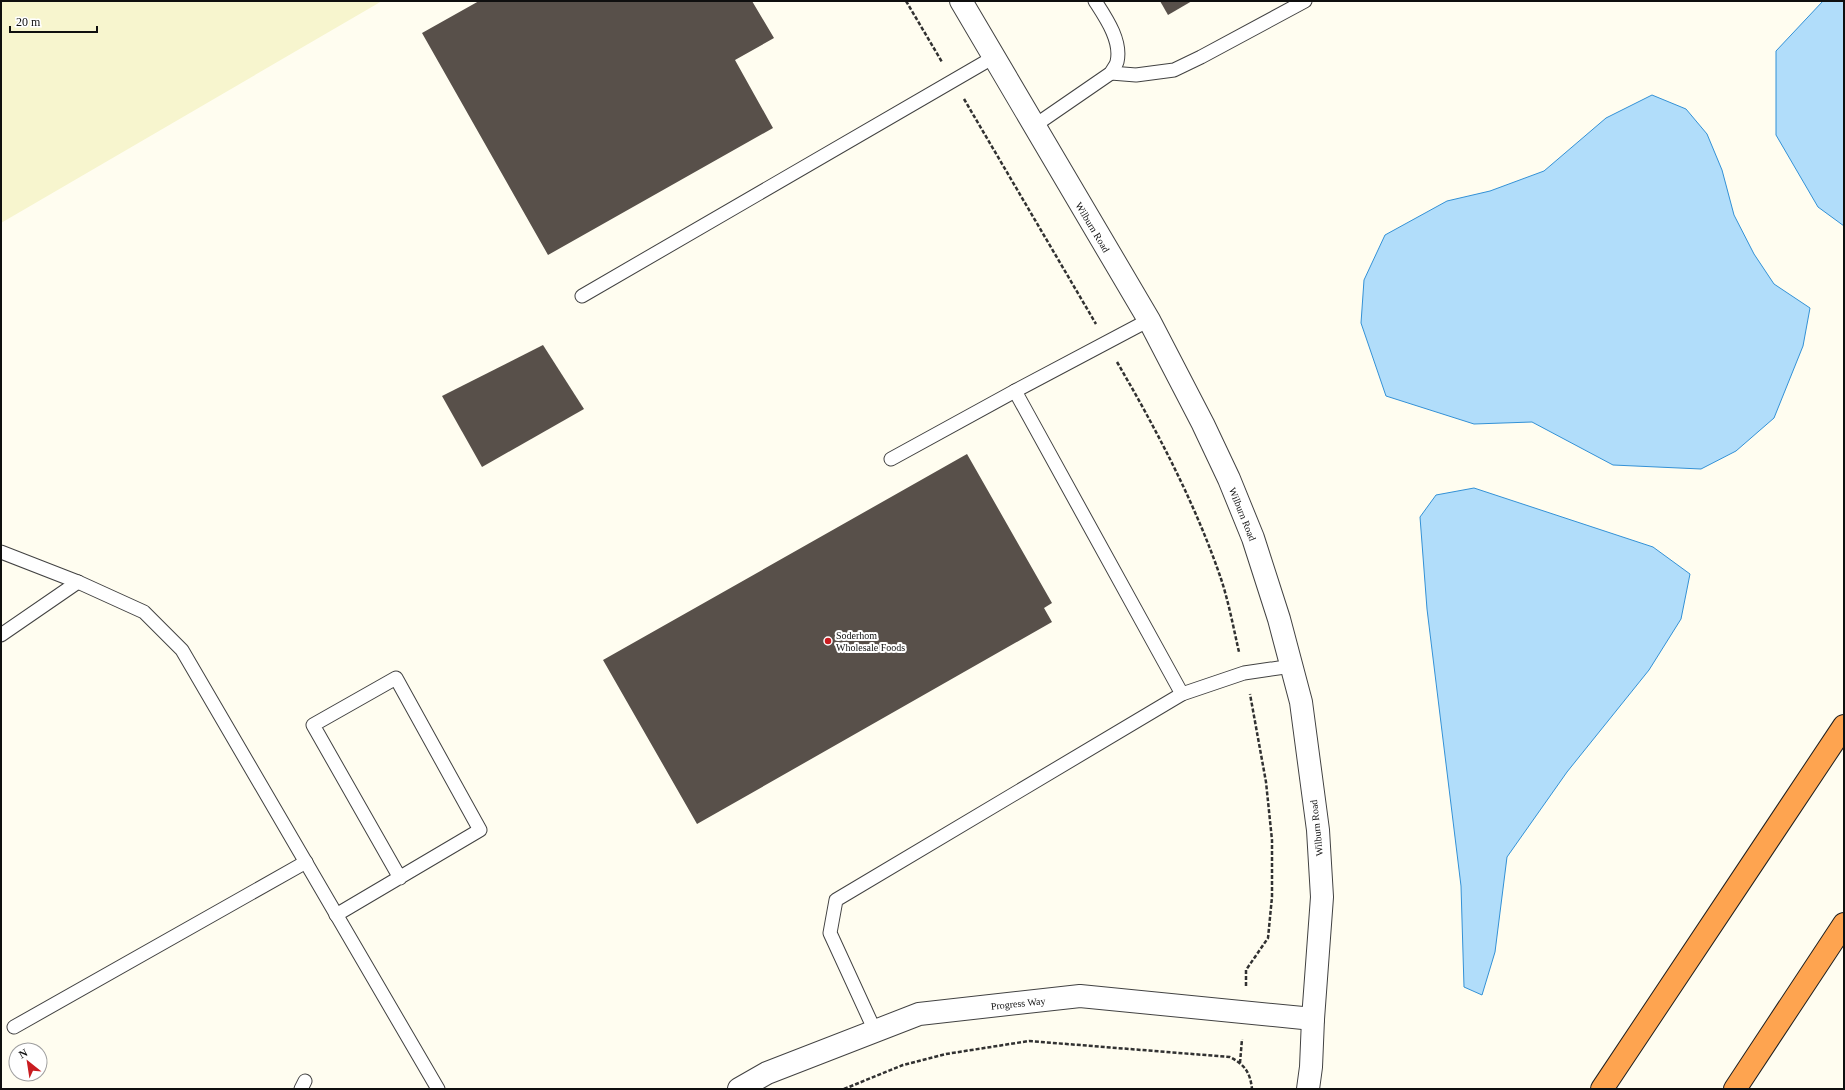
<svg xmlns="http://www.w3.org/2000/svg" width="1845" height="1090" font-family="Georgia,serif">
<rect width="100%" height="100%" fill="#fffdf0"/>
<polygon fill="#f7f5ce" points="1,1 382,1 1,223"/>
<g fill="#b1ddfa" stroke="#3391d6">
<polygon points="1823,1 1844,1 1844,226 1818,207 1776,135 1776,51"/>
<polygon points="1652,95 1686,109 1707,134 1722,170 1734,215 1754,254 1774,284 1810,308 1803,346 1774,418 1736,451 1701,469 1613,465 1532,422 1474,424 1386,396 1361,323 1364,280 1385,235 1447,201 1490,191 1544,171 1606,118"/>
<polygon points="1474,488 1653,547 1690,574 1681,619 1649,670 1567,772 1507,857 1495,952 1482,995 1464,987 1461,886 1427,609 1420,517 1436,495"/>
</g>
<g fill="#58504a">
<polygon points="479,1 752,1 774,38 735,60 773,128 548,255 422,33"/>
<polygon points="1160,1 1192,1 1168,15"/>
<polygon points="543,345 584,409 482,467 442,396"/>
<polygon points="967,454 1052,603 1044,608 1052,622 697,824 603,660"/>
</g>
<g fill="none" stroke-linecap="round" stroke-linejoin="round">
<defs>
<g id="lane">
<polyline points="1111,73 1136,75 1174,70 1201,57 1305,1"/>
<path d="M1034,126L1111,73C1112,70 1116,66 1117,62C1122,41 1106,18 1095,1"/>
<polyline points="582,296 994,57"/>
<polyline points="1149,320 1015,391 1182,694"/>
<polyline points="891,459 1015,391"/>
<polyline points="1,552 78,582 144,612 182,650 438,1089"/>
<polyline points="1,635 78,582"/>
<polyline points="336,915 480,830 396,678 313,725 400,878"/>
<polyline points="14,1027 306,862"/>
<polyline points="875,1031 830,933 836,900 1182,694 1244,673 1292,666"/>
<polyline points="301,1089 305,1081"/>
</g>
<g id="street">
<polyline points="961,1 1149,320 1203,424 1229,479 1253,538 1279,619 1301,702 1318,830 1322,897 1313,1019 1311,1067 1308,1089"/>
<polyline points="739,1089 767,1073 919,1014 1080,996 1313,1019"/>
</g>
<g id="highway">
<polyline points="1602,1089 1844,726"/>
<polyline points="1735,1089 1844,924"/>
</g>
</defs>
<use href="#lane" stroke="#424242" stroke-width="15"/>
<use href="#street" stroke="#424242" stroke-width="24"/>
<use href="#highway" stroke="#202020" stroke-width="24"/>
<g stroke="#313131" stroke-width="2.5" stroke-dasharray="4 2" stroke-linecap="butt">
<polyline points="906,1 942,62"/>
<polyline points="964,99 1096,324"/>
<path d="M1117,362C1156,429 1193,499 1219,573C1228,598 1233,626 1239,652"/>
<polyline points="1246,986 1246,970 1268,938 1272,897 1272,840 1266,782 1250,694"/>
<polyline points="1240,1063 1242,1039"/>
<path d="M844,1089L903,1065L946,1054L1029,1041L1230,1057C1245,1065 1250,1072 1252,1089"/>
</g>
<use href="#lane" stroke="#fff" stroke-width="13"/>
<use href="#street" stroke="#fff" stroke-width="22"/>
<use href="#highway" stroke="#fea450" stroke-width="22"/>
</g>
<circle fill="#c91c20" stroke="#fff" stroke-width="1.5" cx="828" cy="641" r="4"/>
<g text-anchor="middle" stroke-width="4" stroke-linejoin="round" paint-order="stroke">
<g font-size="10" fill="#0f0f0f" stroke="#fff">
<text transform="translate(1093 227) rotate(59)" y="4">Wilburn Road</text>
<text transform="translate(1243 514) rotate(68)" y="4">Wilburn Road</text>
<text transform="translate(1316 828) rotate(-96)" y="4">Wilburn Road</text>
<text transform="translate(1018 1003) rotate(-6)" y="4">Progress Way</text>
</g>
<g font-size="10" fill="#0f0f0f" stroke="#fff" text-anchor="start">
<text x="836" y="639">Soderhom<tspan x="836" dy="12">Wholesale Foods</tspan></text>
</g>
</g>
<rect width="1845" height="1090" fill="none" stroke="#0f0f0f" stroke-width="4"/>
<g transform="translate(28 1062) rotate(330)"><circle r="19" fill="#ffffff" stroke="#9f9f9f"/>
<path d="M0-3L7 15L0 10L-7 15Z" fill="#c91c20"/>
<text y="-6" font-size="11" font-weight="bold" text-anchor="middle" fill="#0f0f0f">N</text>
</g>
<path d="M10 26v6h87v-6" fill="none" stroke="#0f0f0f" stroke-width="2"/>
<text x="16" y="26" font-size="12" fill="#0f0f0f" stroke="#ffffff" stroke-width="3" paint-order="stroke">20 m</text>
</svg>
